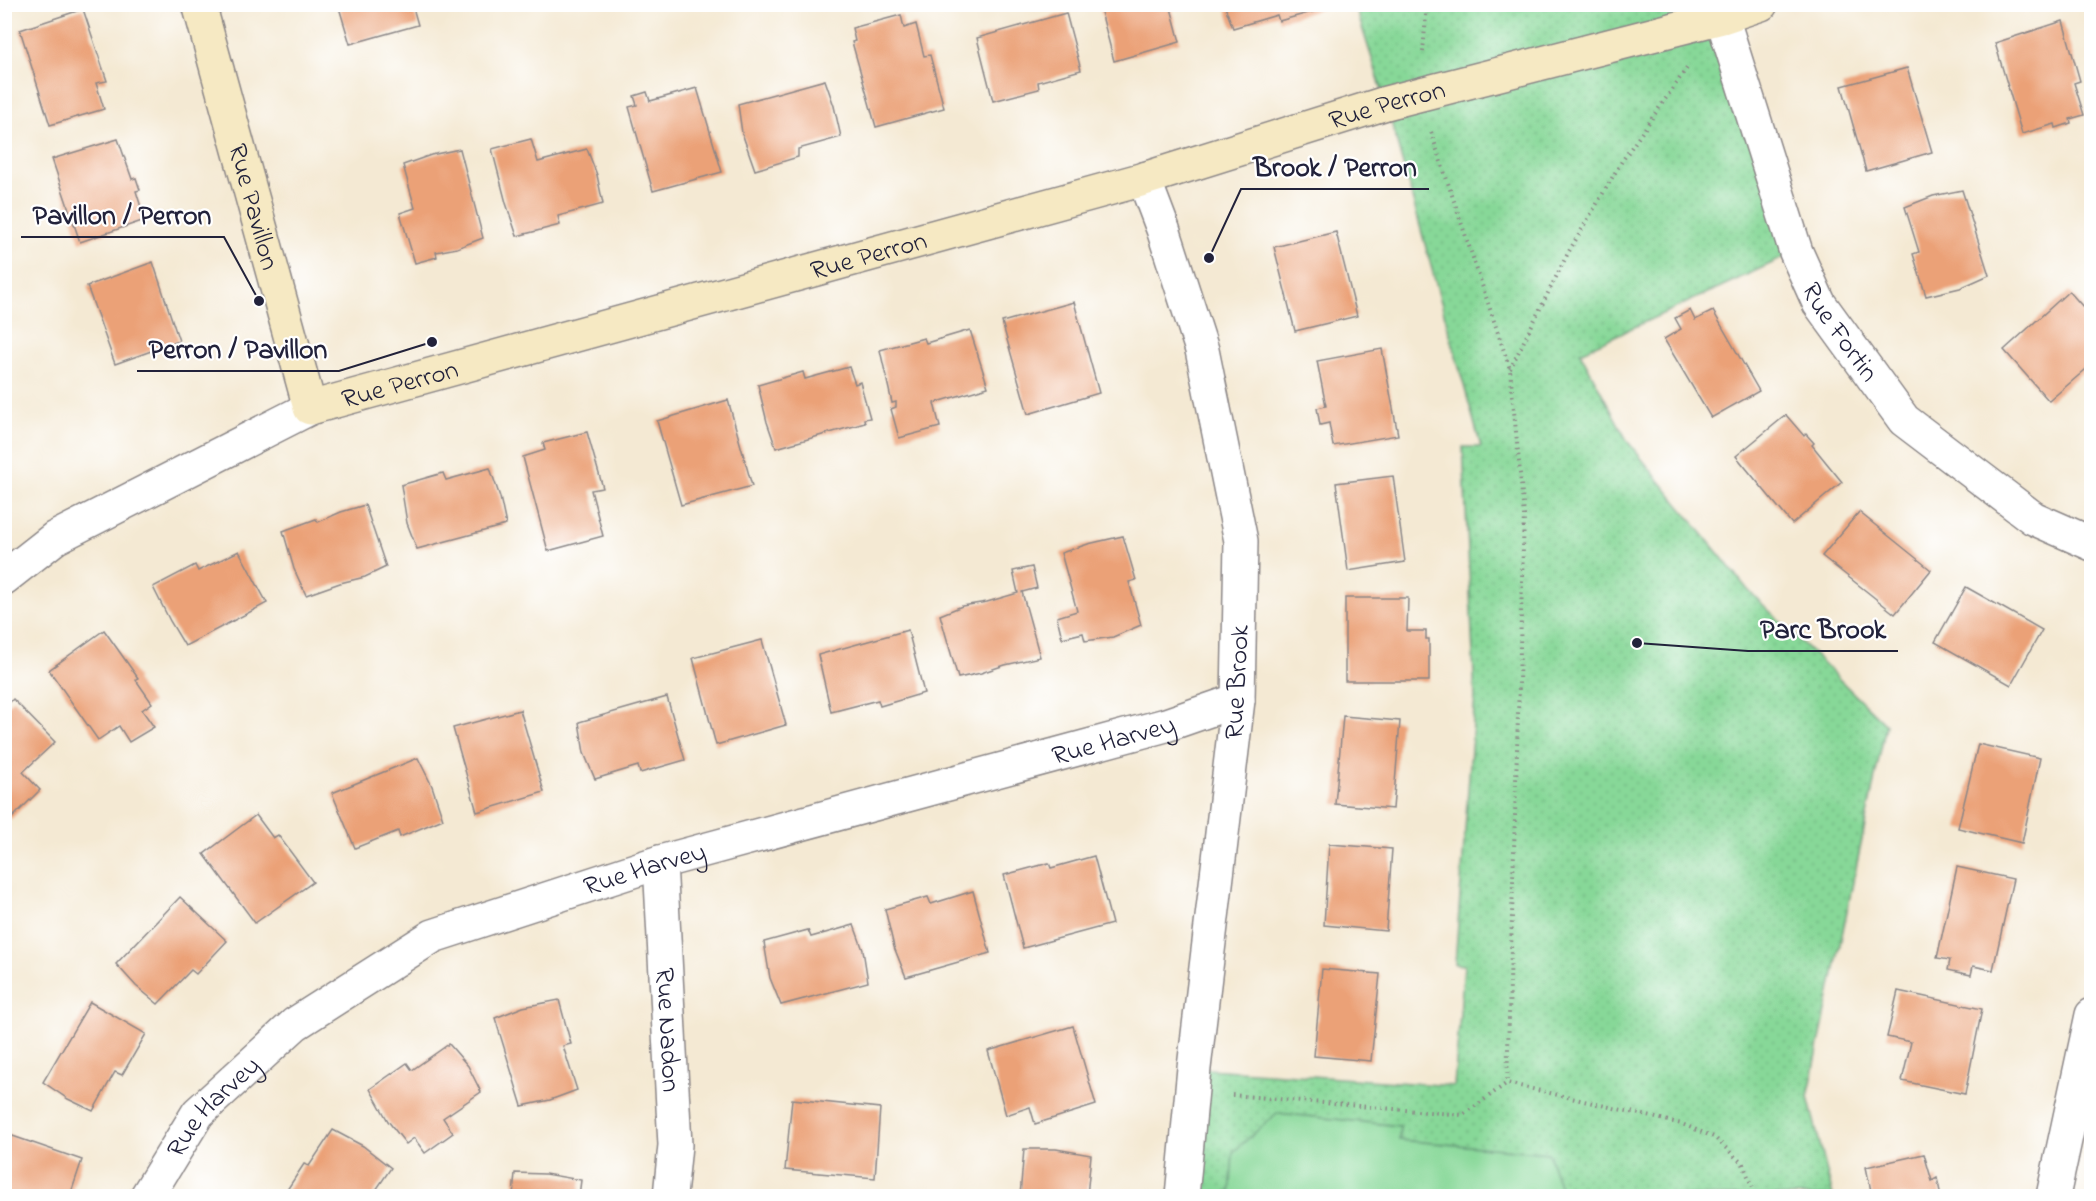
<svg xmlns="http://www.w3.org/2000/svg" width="2096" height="1201" font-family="'Indie Flower',sans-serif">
<defs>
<pattern id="park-dots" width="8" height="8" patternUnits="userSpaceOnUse" patternTransform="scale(1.5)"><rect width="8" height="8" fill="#87d898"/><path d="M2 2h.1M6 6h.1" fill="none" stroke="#74b984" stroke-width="1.8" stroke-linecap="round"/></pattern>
</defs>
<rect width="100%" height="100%" fill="#fff"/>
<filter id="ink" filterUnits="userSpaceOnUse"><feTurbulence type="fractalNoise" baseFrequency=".0167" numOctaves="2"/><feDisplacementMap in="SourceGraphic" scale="12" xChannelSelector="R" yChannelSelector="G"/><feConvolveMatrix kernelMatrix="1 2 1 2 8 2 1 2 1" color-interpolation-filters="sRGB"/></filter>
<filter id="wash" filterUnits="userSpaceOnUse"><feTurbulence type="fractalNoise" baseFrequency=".008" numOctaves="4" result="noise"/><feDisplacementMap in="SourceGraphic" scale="24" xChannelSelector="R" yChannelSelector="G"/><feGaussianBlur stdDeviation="1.35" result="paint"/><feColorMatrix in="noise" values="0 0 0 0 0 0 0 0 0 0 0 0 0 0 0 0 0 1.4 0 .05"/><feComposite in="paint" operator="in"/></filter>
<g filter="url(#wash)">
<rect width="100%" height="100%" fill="#f4e9d3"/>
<polygon fill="url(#park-dots)" stroke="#547d6a" stroke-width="1.5" points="1355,5 1719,5 1796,252 1580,352 1628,442 1748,590 1886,725 1808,1097 1833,1196 1182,1196 1194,1068 1454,1086 1464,965 1455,964 1475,696 1463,447 1481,447 1386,103"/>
<polygon fill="#87d898" stroke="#547d6a" stroke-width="1.5" points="1277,1113 1400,1126 1399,1140 1548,1153 1563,1196 1230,1196 1233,1152"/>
<g id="blocks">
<g fill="#eba177">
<polygon points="338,4 412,4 418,25 350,44"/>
<polygon points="1099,4 1170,4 1180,42 1114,61"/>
<polygon points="1224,4 1322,4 1323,9 1279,21 1277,15 1233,28"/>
<polygon points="83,9 107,81 96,83 104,109 50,125 20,30"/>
<polygon points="1066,13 1081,70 1038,82 1039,89 993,101 977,38"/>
<polygon points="901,15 904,28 916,24 924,56 930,55 944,108 876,127 852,42 855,41 852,28"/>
<polygon points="2063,21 2080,81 2074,83 2084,115 2070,119 2071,123 2056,128 2055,124 2022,134 1995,43"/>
<polygon points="1907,68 1932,152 1866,171 1842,86"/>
<polygon points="825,80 834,106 841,137 798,149 798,157 755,170 742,133 738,104"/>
<polygon points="697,88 722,172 653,191 629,107 637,105 634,96 647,92 650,101"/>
<polygon points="118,139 132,179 136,178 140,190 136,191 145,220 80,242 52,159"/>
<polygon points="531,139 538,162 587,149 597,175 603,204 558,216 560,225 517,236 506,203 492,149"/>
<polygon points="460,149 483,238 457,248 436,252 437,257 415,263 400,213 415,208 403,165 431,155"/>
<polygon points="1962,190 1989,275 1960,288 1926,296 1913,254 1919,252 1905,207 1933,196"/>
<polygon points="1336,232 1357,316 1295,331 1274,247"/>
<polygon points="153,262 179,341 115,364 87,286"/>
<polygon points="2069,291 2092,317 2092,364 2049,401 2004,350"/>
<polygon points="1074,302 1099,393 1028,414 1002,322"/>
<polygon points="1690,310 1695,320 1713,311 1759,391 1711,418 1664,339 1681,329 1675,318"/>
<polygon points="970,330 988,387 934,403 940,427 899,438 891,409 896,407 896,402 892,403 880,350 924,338 926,343"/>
<polygon points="1382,349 1398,435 1333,446 1329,423 1320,425 1317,408 1326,406 1317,361"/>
<polygon points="849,367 855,384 860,382 870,418 864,419 865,423 776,448 767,422 758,385 803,372 805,379"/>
<polygon points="728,400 752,486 681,505 657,421"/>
<polygon points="1786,415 1804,436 1806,434 1814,443 1812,445 1842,482 1792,524 1736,456"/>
<polygon points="587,432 603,488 591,490 603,536 548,551 523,457 545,450 543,443"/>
<polygon points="490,468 500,497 506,525 417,549 407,523 401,485 443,473 446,480"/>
<polygon points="1393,476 1405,562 1348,571 1336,483"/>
<polygon points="365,505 386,567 365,577 340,583 306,595 294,569 283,531 316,519 318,522 341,512"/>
<polygon points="1859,512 1931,570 1895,614 1822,556"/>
<polygon points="1123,536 1136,580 1129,582 1141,625 1113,637 1085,641 1083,633 1062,638 1057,617 1077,611 1061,553 1088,544"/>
<polygon points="239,551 267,603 185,646 170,621 153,587 195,565 198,571"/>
<polygon points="1032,567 1037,588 1022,592 1040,657 1005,665 981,673 958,678 940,615 962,606 987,602 1018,593 1013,571"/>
<polygon points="1966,587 2042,630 2011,685 1935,642"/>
<polygon points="1345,598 1408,598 1407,631 1426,631 1426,639 1429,639 1429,681 1345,681"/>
<polygon points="104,630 138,678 136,680 152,703 142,710 154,727 129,742 119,726 98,740 49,670"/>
<polygon points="908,630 924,693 880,706 878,700 831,712 818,655"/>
<polygon points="762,640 786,725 716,745 693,658"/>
<polygon points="667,697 685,760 640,773 638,766 595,779 584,753 579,722"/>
<polygon points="13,699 55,742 23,772 40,790 11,819 4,812 4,708"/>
<polygon points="520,710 544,792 477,812 453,728"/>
<polygon points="1343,716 1400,721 1393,809 1335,804"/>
<polygon points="1978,744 2040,758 2022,843 1958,828"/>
<polygon points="418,758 432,786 443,819 400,837 398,831 355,848 332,793"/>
<polygon points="256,815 273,838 278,835 313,882 255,923 204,854"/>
<polygon points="1329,844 1392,849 1386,931 1324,925"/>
<polygon points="1094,856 1112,924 1023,948 1004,875 1049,863 1051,868"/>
<polygon points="1957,867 2013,879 1993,970 1973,966 1971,975 1948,970 1950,960 1937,958"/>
<polygon points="973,891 990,953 906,977 894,947 885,909 928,897 931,904"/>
<polygon points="180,897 227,941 196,974 191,970 158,1004 136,986 116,964"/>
<polygon points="854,925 863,950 868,982 781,1005 770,978 764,942 808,930 811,937"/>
<polygon points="1322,969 1380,974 1371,1061 1314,1056"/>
<polygon points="1898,991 1982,1009 1965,1094 1902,1081 1911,1042 1887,1037"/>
<polygon points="559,1000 571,1044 563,1046 577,1090 550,1100 522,1106 495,1018 523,1007"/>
<polygon points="90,1002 146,1034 122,1075 115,1072 93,1111 68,1099 43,1082"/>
<polygon points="1073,1026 1096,1105 1035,1124 1030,1107 1006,1115 988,1051"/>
<polygon points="449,1044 468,1066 481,1092 443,1118 453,1133 425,1153 414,1138 406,1144 388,1121 370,1089 407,1063 412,1070"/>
<polygon points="792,1099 880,1108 875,1178 785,1170"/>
<polygon points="333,1130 363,1146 391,1168 372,1196 283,1196 304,1164 309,1166"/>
<polygon points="4,1133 82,1160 70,1196 4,1196"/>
<polygon points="1024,1149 1056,1149 1091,1155 1087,1196 1020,1196"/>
<polygon points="1924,1154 1932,1181 1937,1178 1941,1196 1872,1196 1866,1167"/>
<polygon points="515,1173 545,1174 581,1180 579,1196 513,1196"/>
</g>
</g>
</g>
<g filter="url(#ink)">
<use href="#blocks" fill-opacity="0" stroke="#8b8687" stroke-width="1.5"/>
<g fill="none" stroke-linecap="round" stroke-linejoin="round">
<defs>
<g id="street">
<path id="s1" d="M1722,17L1796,252L1819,303L1904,420L2033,518L2092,544"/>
<polyline points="1144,179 1163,229 1202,350 1241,541 1238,700 1194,1068 1182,1196"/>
<polyline points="4,578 55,538 310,408"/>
<path id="s2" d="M660,862L675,1145L670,1196"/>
<path id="s3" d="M147,1196L198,1113L295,1024L433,936L660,862L1166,725L1238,700"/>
<polyline points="2053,1196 2092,1015"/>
</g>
<g id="secondary">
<path id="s4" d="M199,4L310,408L1144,179L1386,103L1722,17L1761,4"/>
</g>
</defs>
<use href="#street" stroke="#8b8687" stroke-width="36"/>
<use href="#secondary" stroke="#8b8687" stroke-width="36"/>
<g stroke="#8b8687" stroke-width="4" stroke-dasharray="1.5 4.5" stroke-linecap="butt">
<polyline points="1423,52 1427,4"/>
<polyline points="1431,132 1510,369 1524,515 1507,1083"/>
<polyline points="1510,369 1568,253 1622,161 1687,68"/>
<polyline points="1232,1095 1463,1115 1507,1083 1682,1124 1714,1137 1743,1164 1756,1196"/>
</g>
<use href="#street" stroke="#fff" stroke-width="33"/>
<use href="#secondary" stroke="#f6e9c3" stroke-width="33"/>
</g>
</g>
<g text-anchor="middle" stroke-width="4.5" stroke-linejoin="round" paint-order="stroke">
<g font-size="27" fill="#22223b" stroke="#fff">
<text dy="9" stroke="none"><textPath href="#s4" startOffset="1538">Rue Perron</textPath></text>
<text dy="9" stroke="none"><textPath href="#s4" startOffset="210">Rue Pavillon</textPath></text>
<text dy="9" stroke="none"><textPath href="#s4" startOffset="998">Rue Perron</textPath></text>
<text dy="9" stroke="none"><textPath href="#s1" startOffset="338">Rue Fortin</textPath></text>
<text dy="9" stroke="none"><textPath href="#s4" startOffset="512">Rue Perron</textPath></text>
<text transform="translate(1236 682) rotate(-87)" y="9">Rue Brook</text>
<text dy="9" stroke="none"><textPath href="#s3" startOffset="1101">Rue Harvey</textPath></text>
<text dy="9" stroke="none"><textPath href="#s3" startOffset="615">Rue Harvey</textPath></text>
<text dy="9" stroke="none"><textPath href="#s2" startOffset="168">Rue Nadon</textPath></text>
<text dy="9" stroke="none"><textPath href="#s3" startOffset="112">Rue Harvey</textPath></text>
</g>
</g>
<path fill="none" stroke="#22223b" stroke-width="2" d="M1209 258L1241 189H1429M259 301L224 237H21M432 342L339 371H137M1637 643L1748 651H1898"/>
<g fill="#22223b" stroke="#fff" stroke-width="2">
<circle cx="1209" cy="258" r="6"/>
<circle cx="259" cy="301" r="6"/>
<circle cx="432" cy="342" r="6"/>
<circle cx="1637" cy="643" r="6"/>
</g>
<g font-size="28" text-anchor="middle" font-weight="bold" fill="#22223b" stroke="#fff" stroke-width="4.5" stroke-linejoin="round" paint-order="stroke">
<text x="1335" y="176">Brook / Perron</text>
<text x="122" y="224">Pavillon / Perron</text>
<text x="238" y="358">Perron / Pavillon</text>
<text x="1823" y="638">Parc Brook</text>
</g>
<rect width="2096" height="1201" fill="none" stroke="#fff" stroke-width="24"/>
</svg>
